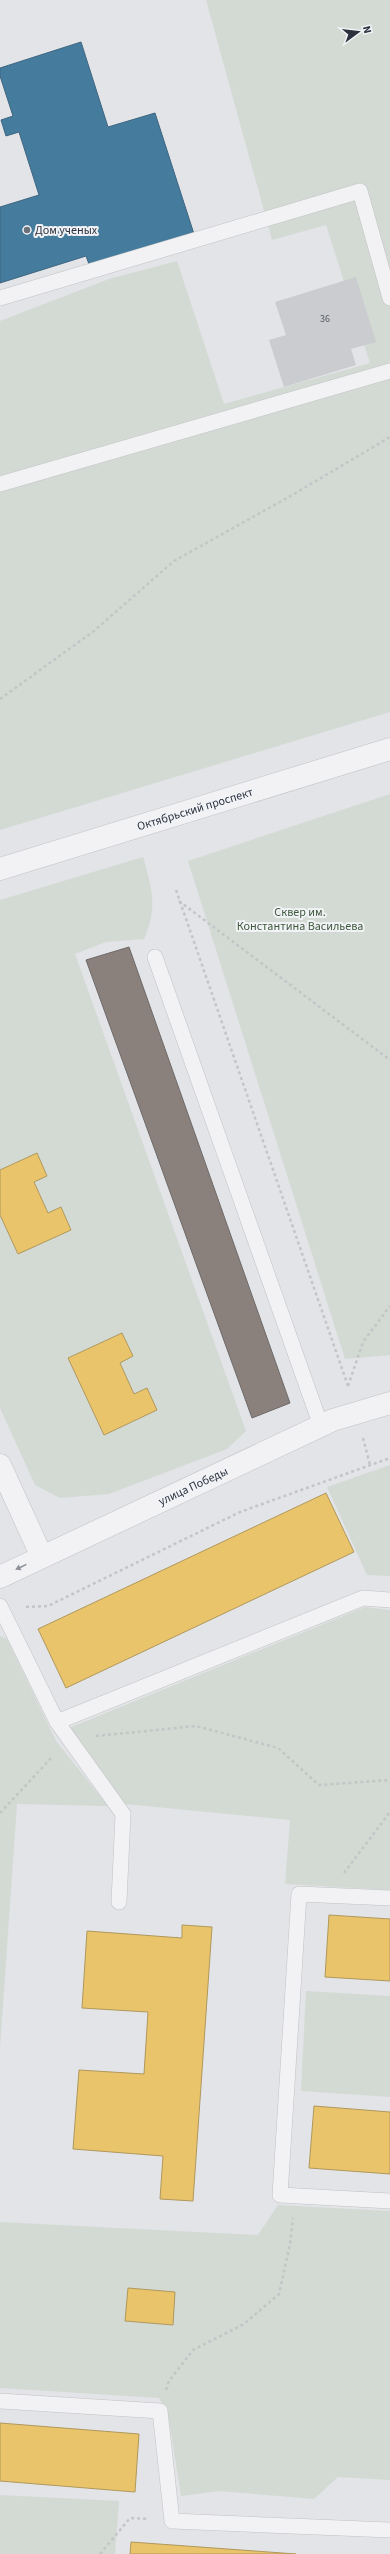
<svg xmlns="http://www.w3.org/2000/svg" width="390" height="2554" font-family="'Source Sans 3',sans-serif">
<rect width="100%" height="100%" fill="#e2e4e7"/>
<g fill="#d3dad4">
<polygon points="206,0 390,0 390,712 0,830 0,321 109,279 177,261 224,404 370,363 326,225 272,240"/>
<polygon points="390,794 390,1355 345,1359 188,861"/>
<path d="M143,857C152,888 158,908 144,939L106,942L75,954L246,1431L227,1449L109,1494L60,1498L35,1485L0,1408V900Z"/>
<polygon points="390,1465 390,1576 367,1575 327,1487"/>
<polygon points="365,1607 390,1610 390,1890 285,1884 290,1820 125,1804 69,1728"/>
<polygon points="0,1636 7,1639 56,1741 108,1806 17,1804 0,2048"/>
<polygon points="306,1991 390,1996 390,2097 301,2091"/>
<polygon points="278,2205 390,2211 390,2480 338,2477 314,2499 219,2491 181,2496 168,2414 159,2398 0,2388 0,2222 258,2235"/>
<polygon points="0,2495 119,2501 115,2554 0,2554"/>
</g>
<g fill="#e9c46a" stroke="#b0985d">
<polygon points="37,1153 47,1176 34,1182 48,1213 61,1207 71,1230 18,1254 0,1215 0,1170"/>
<polygon points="122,1333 133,1356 120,1363 134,1394 147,1388 157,1410 104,1435 68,1358"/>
<polygon points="326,1493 354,1552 66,1688 38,1629"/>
<polygon points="329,1915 390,1919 390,1981 325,1977"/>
<polygon points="182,1925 212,1927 193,2201 160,2199 163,2156 73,2149 79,2070 144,2074 148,2012 82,2008 87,1931 182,1938"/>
<polygon points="314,2106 390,2112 390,2174 309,2168"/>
<polygon points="128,2288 175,2292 173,2325 125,2321"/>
<polygon points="0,2423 139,2434 135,2492 0,2481"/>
<polygon points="131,2542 296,2554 130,2554"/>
</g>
<polygon fill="#457b9d" stroke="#3e6580" points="81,42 108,127 155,113 194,234 90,267 86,256 0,283 0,207 39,195 19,132 6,136 1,120 13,116 0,76 0,68"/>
<polygon fill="#8a817c" stroke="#6e6969" points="129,947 290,1403 252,1418 86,960"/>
<polygon fill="#cbcccf" points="356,277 376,342 351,349 356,365 284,387 269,340 286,335 275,302"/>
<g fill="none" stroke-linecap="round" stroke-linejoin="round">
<defs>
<g id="service">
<polyline points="0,298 360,191 390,298"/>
<polyline points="0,484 390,371"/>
<polyline points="155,957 321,1426"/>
<polyline points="0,1606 57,1722 363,1598 390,1600"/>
<polyline points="57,1722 123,1814 119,1902"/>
<polyline points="390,1898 299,1894 280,2195 390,2201"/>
<polyline points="0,2401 160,2411 172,2521 390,2530"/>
</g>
<g id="minor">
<polyline points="0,869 390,749"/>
<polyline points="0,1465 42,1557"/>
<polyline points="0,1577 333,1420 390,1403"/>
</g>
</defs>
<use href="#service" stroke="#c1c2c5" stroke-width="16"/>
<use href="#minor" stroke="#c1c2c5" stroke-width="23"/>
<g stroke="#c3c5c7" stroke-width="2.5" stroke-dasharray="3 3" stroke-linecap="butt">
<polyline points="0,699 94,631 174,561 294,494 390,437"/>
<polyline points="176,890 348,1386"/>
<polyline points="179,901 390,1060"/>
<polyline points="348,1386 363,1342 390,1306"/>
<polyline points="363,1438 370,1465"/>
<polyline points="26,1607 48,1606 240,1512 390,1458"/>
<polyline points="96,1736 196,1726 278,1748 319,1785 390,1780"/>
<polyline points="0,1813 53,1756"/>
<polyline points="344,1873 390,1812"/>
<polyline points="166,2390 169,2381 193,2350 244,2324 279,2294 290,2244 293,2218"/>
<polyline points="100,2554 130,2518 149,2519"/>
</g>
<use href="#service" stroke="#f2f2f4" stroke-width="15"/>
<use href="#minor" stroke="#f2f2f4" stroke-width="22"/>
</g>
<defs><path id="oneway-solid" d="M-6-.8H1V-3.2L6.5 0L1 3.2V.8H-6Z"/></defs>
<use fill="#8f9299" href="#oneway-solid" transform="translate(21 1567) rotate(154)"/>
<circle fill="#6c7079" stroke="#f1f3f6" stroke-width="1.5" cx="27" cy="230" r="4"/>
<g text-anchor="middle" stroke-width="4" stroke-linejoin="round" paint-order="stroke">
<g font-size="10" fill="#545863">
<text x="325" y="322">36</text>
</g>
<g font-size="12" fill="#2c313e" stroke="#f1f3f6" text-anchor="start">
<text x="35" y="234">Дом ученых</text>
</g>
<g font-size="12" fill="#2c313e" stroke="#f1f3f6">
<text transform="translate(195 809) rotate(-17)" y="4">Октябрьский проспект</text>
<text transform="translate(193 1486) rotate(-25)" y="4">улица Победы</text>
</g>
<g font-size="12" fill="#3e583b" stroke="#f1f3f6">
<text x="300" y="916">Сквер им.<tspan x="300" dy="14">Константина Васильева</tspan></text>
</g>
</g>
<g transform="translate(358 32) rotate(75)" stroke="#f1f3f6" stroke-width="3" paint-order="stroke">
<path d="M0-3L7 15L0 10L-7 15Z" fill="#2c313e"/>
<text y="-6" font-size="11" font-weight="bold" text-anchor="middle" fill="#2c313e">N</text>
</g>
</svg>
